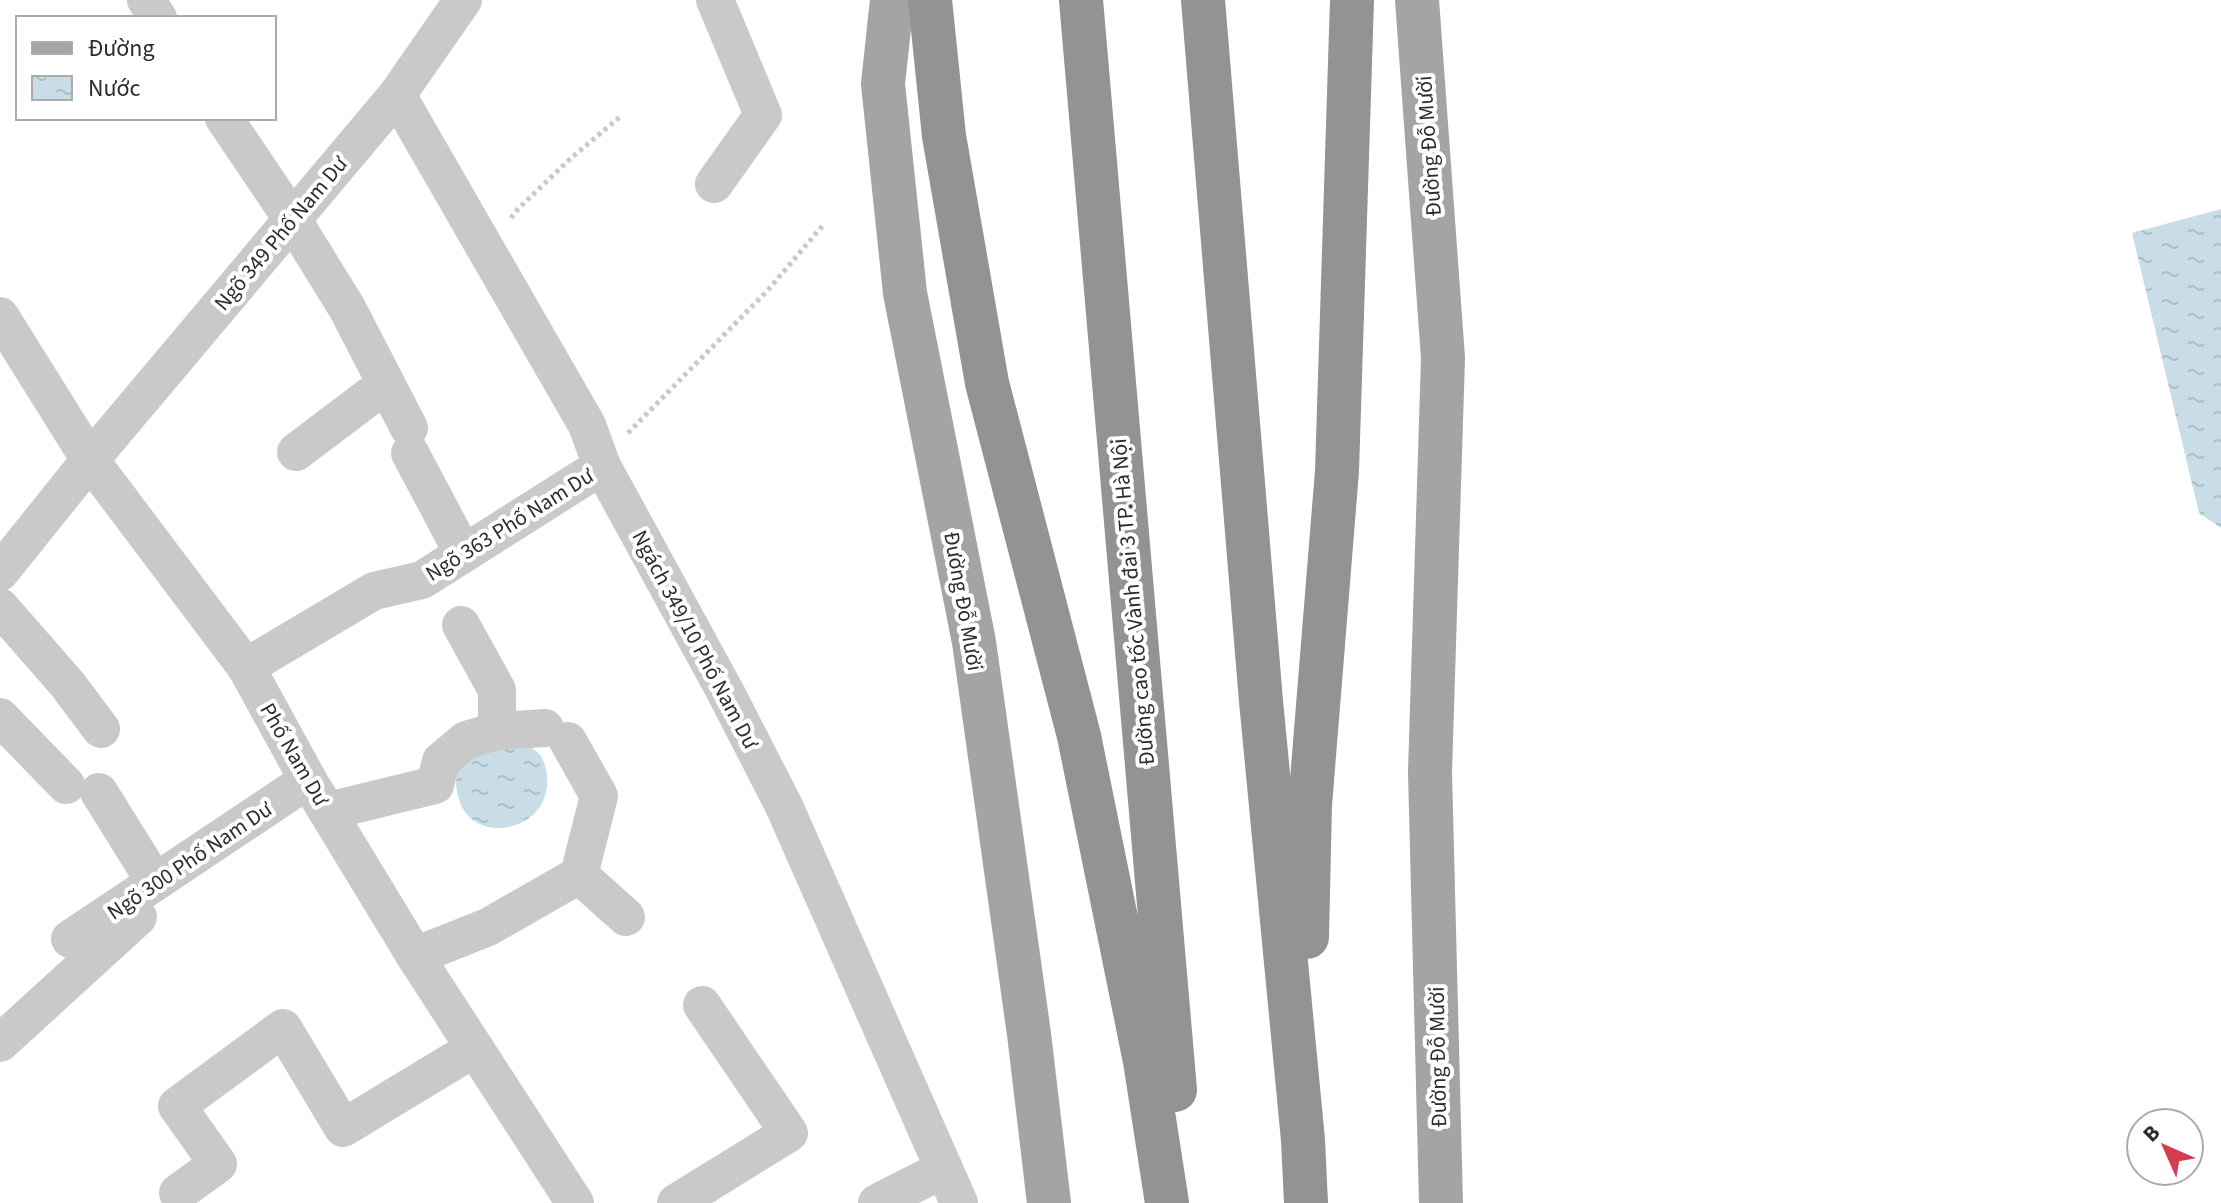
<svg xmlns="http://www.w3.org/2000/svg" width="2221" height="1203" font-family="'Source Sans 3',sans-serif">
<defs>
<pattern id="water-ripples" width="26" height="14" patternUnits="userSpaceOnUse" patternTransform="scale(2)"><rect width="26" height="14" fill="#c8dde7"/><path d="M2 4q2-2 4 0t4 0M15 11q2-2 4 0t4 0" fill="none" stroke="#acbec6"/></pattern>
</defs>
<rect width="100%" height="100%" fill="#fff"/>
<g fill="url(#water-ripples)">
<polygon points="2221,209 2221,528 2199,513 2132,233"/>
<path d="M527,743C531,747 537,751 541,756C546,765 548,776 547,786C543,833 472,845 459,799C452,778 458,764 471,747Z"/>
</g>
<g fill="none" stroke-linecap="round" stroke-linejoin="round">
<g stroke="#c9c9c9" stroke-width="5" stroke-dasharray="4 4" stroke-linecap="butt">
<polyline points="511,218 518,209 570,159 621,116"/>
<polyline points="628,433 768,290 824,224"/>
</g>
<g stroke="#c9c9c9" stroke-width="38">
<polyline points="146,0 158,18"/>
<polyline points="397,95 587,425 602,466 726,693 784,806 959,1203"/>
<polyline points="224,118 292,219 347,308 409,428"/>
<polyline points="714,184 763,115 715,0"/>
<polyline points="0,316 90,460 246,667 308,780 415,956 575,1203"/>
<polyline points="296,452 386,384"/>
<polyline points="410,453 463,553"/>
<polyline points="0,572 90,460 397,95 463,0"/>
<polyline points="0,607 68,685 101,729"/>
<polyline points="461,625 497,690 497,731"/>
<polyline points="246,667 374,591 422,580 602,466"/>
<polyline points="0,717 66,785"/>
<polyline points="99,792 155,882"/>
<polyline points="328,811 435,785 441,761 466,740 497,731 545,728"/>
<polyline points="579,875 626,917"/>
<polyline points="70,939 308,780"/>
<polyline points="415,956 488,927 579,875 599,796 568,741"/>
<polyline points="0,1043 138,917"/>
<polyline points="178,1193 218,1164 177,1106 283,1028 343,1128 475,1048"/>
<polyline points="676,1203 789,1133 702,1005"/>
<polyline points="877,1203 944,1169"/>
</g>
<g stroke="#a4a4a4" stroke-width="44">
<polyline points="892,0 883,84 905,293 974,642 1029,1034 1049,1203"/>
<polyline points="1417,0 1443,358 1430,772 1441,1203"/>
</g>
<g stroke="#939393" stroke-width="44">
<polyline points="930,0 944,136 987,383 1079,736 1145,1061 1167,1203"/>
<polyline points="1081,0 1175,1090"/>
<polyline points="1203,0 1261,701 1303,1140 1306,1203"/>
<polyline points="1307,937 1310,805 1337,471 1352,0"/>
</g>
</g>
<g text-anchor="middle" stroke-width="8" stroke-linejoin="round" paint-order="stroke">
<g font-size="22" fill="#2c2c2c" stroke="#fff">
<text transform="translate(1428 146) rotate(-94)" y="8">Đường Đỗ Mười</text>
<text transform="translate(280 233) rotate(-50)" y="8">Ngõ 349 Phố Nam Dư</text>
<text transform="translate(509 524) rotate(-32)" y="8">Ngõ 363 Phố Nam Dư</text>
<text transform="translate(964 601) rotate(80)" y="8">Đường Đỗ Mười</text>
<text transform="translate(1132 602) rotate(-95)" y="8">Đường cao tốc Vành đai 3 TP. Hà Nội</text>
<text transform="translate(696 639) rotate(62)" y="8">Ngách 349/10 Phố Nam Dư</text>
<text transform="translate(295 754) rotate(60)" y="8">Phố Nam Dư</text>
<text transform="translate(189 860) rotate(-34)" y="8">Ngõ 300 Phố Nam Dư</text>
<text transform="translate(1437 1057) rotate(-91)" y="8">Đường Đỗ Mười</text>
</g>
</g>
<rect x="16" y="16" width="260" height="104" fill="#ffffff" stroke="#ababab" stroke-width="2"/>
<rect x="32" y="42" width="40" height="12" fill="#a4a4a4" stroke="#ababab" stroke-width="2"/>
<text x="88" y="56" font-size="24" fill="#2c2c2c">Đường</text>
<rect x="32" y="76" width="40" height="24" fill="url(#water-ripples)" stroke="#ababab" stroke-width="2"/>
<text x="88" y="96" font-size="24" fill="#2c2c2c">Nước</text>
<g transform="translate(2165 1147) rotate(315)"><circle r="38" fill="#ffffff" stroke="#ababab" stroke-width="2"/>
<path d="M0-6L14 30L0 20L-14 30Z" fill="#d53c4e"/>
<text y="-12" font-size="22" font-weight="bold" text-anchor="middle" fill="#2c2c2c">B</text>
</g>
</svg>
